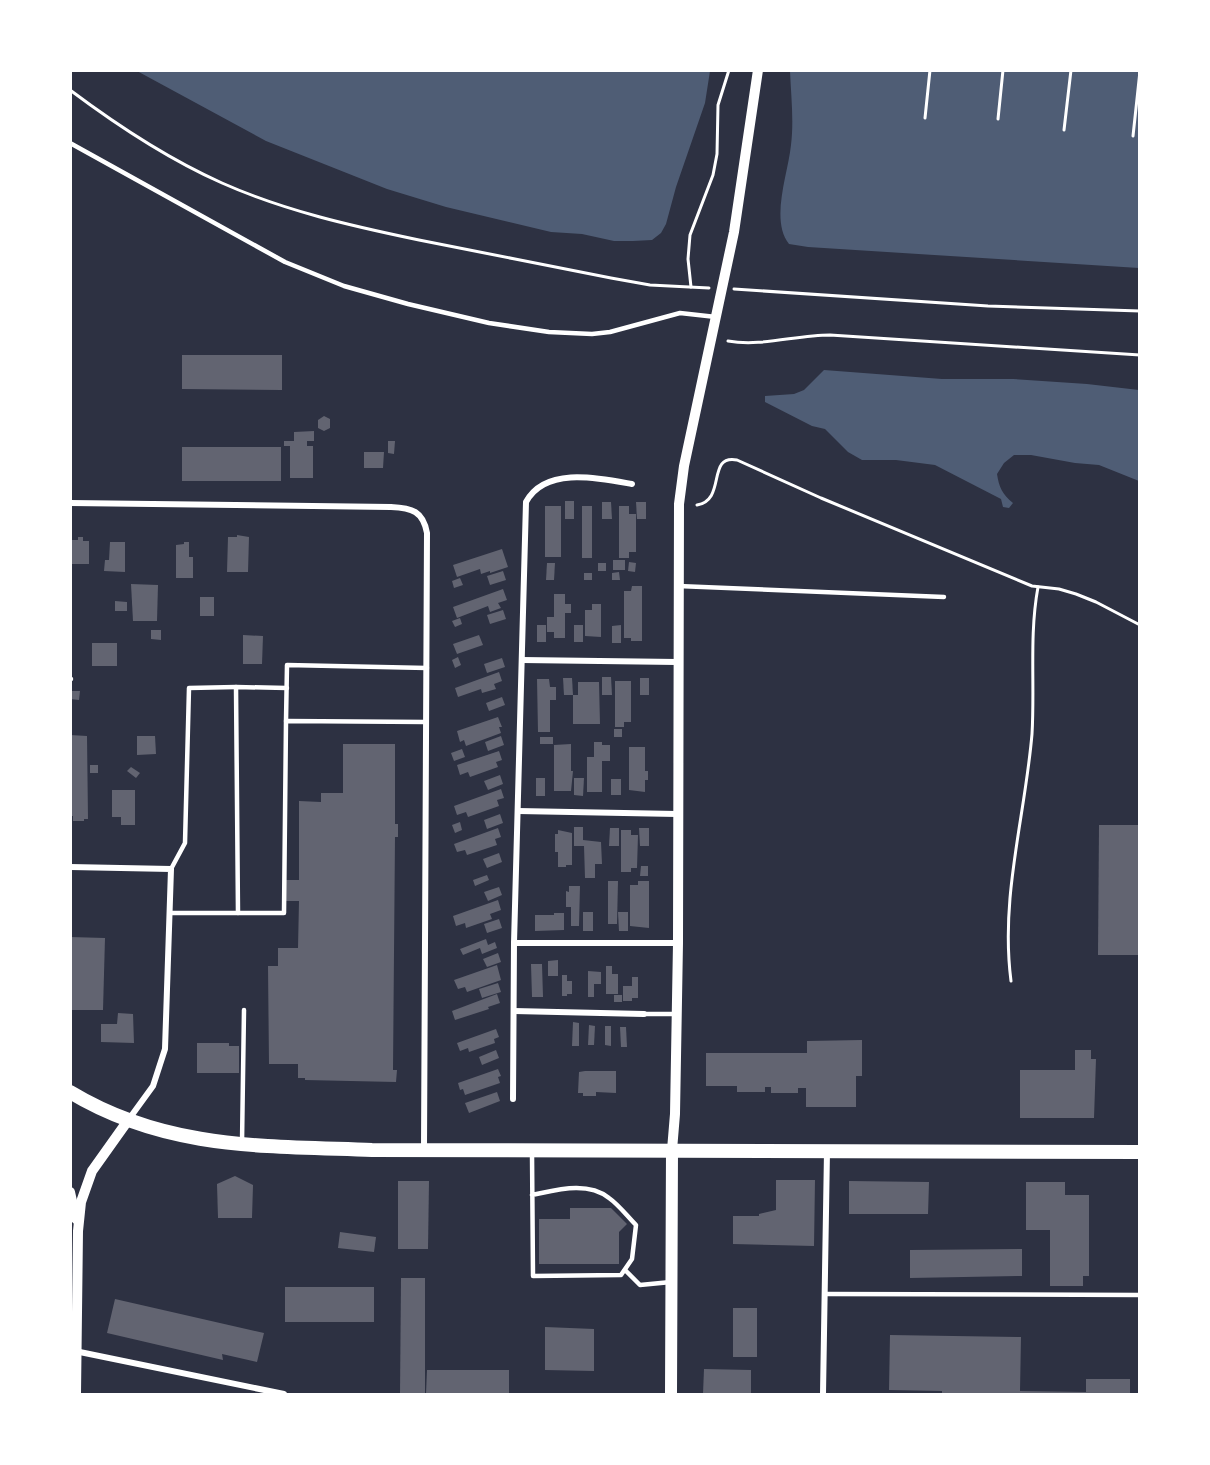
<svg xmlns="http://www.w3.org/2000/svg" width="1210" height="1465" font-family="Quicksand,sans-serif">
<rect width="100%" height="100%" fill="#2d3142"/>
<g fill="#4f5d75">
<polygon points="137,71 710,71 705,103 676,187 666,224 661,233 652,240 633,241 614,241 582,234 551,232 446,207 387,189 266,141"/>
<path d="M790,71H1139V268L808,247L789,244C770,220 788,174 791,145C794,121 791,95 790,71Z"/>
<path d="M824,370L942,379H1013L1087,384L1139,390V481L1099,465L1075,463L1031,455H1014L1004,463L997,474C999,487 1002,494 1013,503L1009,508L1003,507L1001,499L935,465L896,460H862L848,452L825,429L812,426L765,402V396L794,394L804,390Z"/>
</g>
<g fill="#626471">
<polygon points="182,355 282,355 282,390 182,389"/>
<polygon points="324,416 330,419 330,428 324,431 318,428 318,420"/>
<polygon points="314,431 314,441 307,441 307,446 313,446 313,478 290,478 290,446 284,446 284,441 294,441 294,432"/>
<polygon points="388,441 395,441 394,454 388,453"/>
<rect x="182" y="447" width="99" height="34"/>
<polygon points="364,452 384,452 383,468 364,468"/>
<rect x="565" y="501" width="9" height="18"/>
<polygon points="602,502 611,502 612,519 602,519"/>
<polygon points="636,502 646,502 646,519 637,519"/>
<rect x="545" y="506" width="16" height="51"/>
<rect x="582" y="506" width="10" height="52"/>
<polygon points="619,506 629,506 629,514 636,514 636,552 629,552 629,558 619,558"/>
<polygon points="237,535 249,537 248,572 227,572 228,537 237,537"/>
<polygon points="78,537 83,537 83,541 89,541 89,564 71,564 72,540 78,540"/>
<polygon points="110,542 125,542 125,572 104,571 105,560 109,560"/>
<polygon points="184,542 189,542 189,557 193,557 193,578 176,578 176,545 184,544"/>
<polygon points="502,549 508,567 490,573 490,571 481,574 480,569 457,577 453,565"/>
<rect x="613" y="560" width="12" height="10"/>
<polygon points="629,562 636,563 635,572 628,571"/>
<polygon points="547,563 555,563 554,580 546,580"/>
<rect x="598" y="563" width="8" height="8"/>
<polygon points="503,571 506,580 490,585 487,576"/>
<polygon points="619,572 620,580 612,580 612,573"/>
<rect x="584" y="573" width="8" height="7"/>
<polygon points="460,578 463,585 454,588 452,581"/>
<polygon points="131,584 158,585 157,621 133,621"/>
<polygon points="632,586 642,586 642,641 631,641 631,638 624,638 624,591 631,591"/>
<polygon points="503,589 507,600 498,603 501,608 490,612 488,606 457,618 453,607"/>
<polygon points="554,594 565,594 565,604 571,604 571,613 565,613 565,638 554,638 554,632 547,632 547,617 554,617"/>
<rect x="200" y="597" width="14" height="19"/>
<polygon points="115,601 127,602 127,611 115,611"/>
<polygon points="592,604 601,604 601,637 585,636 585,610 592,610"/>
<polygon points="503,610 506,619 490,624 487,615"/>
<polygon points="460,618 462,624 455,627 452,621"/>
<rect x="537" y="625" width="9" height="17"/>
<rect x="574" y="625" width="9" height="17"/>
<polygon points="621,625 621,643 612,643 612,626"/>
<polygon points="151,630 161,630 161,640 151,639"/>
<polygon points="243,635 263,636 262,664 243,664"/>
<polygon points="479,635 483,645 457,654 453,644"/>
<rect x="92" y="643" width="25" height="23"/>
<polygon points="458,657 461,665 455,668 452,660"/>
<polygon points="502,658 505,667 487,673 484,664"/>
<polygon points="499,672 502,681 494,684 496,689 482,693 481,689 458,697 455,688"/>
<polygon points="602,677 611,677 612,695 602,695"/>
<polygon points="563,678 572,678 573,695 564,695"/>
<rect x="640" y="678" width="9" height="17"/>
<polygon points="537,679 549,679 550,687 556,687 556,700 550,700 550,732 538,732"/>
<polygon points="615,681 631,681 631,722 624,722 624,727 615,727"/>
<polygon points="578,682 599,682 600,724 573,724 573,695 578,695"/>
<polygon points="70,691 80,691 79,700 70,699"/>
<polygon points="502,697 505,705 489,711 486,703"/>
<polygon points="498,717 502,727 499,727 501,733 466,746 464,740 460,742 457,731"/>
<rect x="614" y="729" width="8" height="8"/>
<polygon points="70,735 87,736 88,819 84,819 84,821 73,821 73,816 70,816"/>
<polygon points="137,736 155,736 156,754 137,755"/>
<polygon points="501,736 504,745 488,751 485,742"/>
<rect x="540" y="737" width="13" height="7"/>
<polygon points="594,742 602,742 602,745 610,745 610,761 602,761 602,792 587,792 587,757 594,757"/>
<polygon points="343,744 395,744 395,824 398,824 398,837 395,837 393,1070 397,1070 396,1082 305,1080 305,1078 298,1078 298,1064 269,1064 268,966 278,966 278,948 298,948 299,901 286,901 286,880 299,880 299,801 321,802 321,793 343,793"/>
<polygon points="571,744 571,771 573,771 571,791 554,791 554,745"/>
<polygon points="629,747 645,747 645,771 648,771 648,780 645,780 645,792 629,790"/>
<polygon points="462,749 465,757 454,761 451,753"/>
<polygon points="499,751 502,760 496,762 498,767 470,777 468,772 460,775 457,765"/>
<rect x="90" y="765" width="8" height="8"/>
<polygon points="131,767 140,773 136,778 127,771"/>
<polygon points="500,775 503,784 488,790 484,781"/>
<rect x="536" y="778" width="9" height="18"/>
<polygon points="574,778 584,778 583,796 574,795"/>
<rect x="611" y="779" width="10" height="16"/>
<polygon points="501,789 504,798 497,800 499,806 468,817 466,812 457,815 454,806"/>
<polygon points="112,790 135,790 135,825 121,825 121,817 112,817"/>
<polygon points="500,814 503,823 487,829 484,820"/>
<polygon points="460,822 462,830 455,833 452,825"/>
<polygon points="1099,825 1140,825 1140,955 1098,955"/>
<polygon points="574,827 583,827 583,840 601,842 602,864 595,864 595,878 585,878 584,846 574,846"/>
<polygon points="498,828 501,837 495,839 497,845 467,855 465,850 457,852 454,844"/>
<polygon points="610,828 619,828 619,846 609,846"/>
<polygon points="639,828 649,828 649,846 640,846"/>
<polygon points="558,830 572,833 572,865 566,865 566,867 558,867 558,852 555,852 555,834 558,834"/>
<polygon points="621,830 631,830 631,835 638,835 637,868 631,868 631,872 621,872"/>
<polygon points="499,853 502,862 487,868 483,859"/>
<polygon points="641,866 648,866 648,876 640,876"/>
<polygon points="487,875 489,880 475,886 473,880"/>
<polygon points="608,881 618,881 617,924 608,924"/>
<polygon points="638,881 649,881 649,928 630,926 630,885 638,885"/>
<polygon points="569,886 580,886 579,926 571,926 571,907 566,907 566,891 569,892"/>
<polygon points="499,887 502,895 488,901 484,892"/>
<polygon points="498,900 501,910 490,914 492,919 466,928 465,923 456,926 453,916"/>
<rect x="583" y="912" width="10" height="19"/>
<polygon points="618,912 628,912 628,931 619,931"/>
<polygon points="554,913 564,913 564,930 535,931 535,915 554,915"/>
<polygon points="499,919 502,928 487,933 484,924"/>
<polygon points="70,937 105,938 103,1010 70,1010"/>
<polygon points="486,939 488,945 495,942 497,948 482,954 480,948 463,955 460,949"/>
<polygon points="498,953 501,962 487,967 483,959"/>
<polygon points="558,960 558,976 548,976 548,961"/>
<polygon points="531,964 542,964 543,997 532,997"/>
<polygon points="497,965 501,980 467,992 465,987 458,989 454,980"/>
<polygon points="606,966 612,966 612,974 618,974 618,994 606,994"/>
<polygon points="588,971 601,972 601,984 594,984 594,997 588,997"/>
<polygon points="562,975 567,975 567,981 572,981 572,994 567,994 567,996 562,996"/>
<polygon points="632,977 638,977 638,998 632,998 632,1001 623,1001 623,986 632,986"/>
<polygon points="498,983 501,992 482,998 479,989"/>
<polygon points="497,994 500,1003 488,1007 489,1009 455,1020 452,1011"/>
<rect x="614" y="995" width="8" height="7"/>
<polygon points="118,1013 133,1014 134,1043 101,1042 101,1024 117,1024"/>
<polygon points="573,1022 579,1023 579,1046 572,1046"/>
<polygon points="589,1025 595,1026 594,1045 588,1045"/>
<polygon points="605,1026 611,1026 611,1046 605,1045"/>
<polygon points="620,1027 626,1027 627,1047 621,1047"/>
<polygon points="496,1029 499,1037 494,1039 495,1043 469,1052 468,1048 460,1051 457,1043"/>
<polygon points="862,1040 862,1076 856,1076 856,1107 806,1107 806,1088 798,1088 798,1093 771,1093 771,1087 765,1087 765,1092 737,1092 737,1086 706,1086 706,1053 807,1053 807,1041"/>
<polygon points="197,1043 229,1043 229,1046 239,1046 239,1073 197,1073"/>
<polygon points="496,1050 499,1058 482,1065 479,1057"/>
<polygon points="1075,1050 1091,1050 1091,1059 1096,1059 1094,1118 1020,1118 1020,1070 1075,1070"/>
<polygon points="498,1069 501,1076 498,1077 500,1083 465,1095 463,1089 460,1090 458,1083"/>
<polygon points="585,1071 616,1071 616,1093 596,1092 596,1096 583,1096 583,1093 578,1093 579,1072"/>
<polygon points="497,1092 500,1101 469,1113 465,1103"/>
<polygon points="235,1176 253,1185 252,1218 218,1218 217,1184"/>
<polygon points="776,1180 815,1180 814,1246 733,1244 733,1216 759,1216 759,1214 776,1210"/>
<polygon points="398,1181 429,1181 428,1249 398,1249"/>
<polygon points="849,1181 929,1182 928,1214 849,1214"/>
<polygon points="1026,1182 1065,1182 1065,1195 1089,1195 1089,1276 1083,1276 1083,1286 1050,1286 1050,1230 1026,1230"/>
<polygon points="570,1208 611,1208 627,1224 619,1232 619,1264 539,1264 539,1219 570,1219"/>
<polygon points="340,1232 376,1237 374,1252 338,1248"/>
<polygon points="1022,1249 1022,1276 910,1278 910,1250"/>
<polygon points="401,1278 425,1278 425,1394 400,1394"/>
<rect x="285" y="1287" width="89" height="35"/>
<polygon points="115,1299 264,1333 257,1362 222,1354 223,1360 107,1333"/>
<rect x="733" y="1308" width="24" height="49"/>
<polygon points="545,1327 594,1329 594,1371 545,1370"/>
<polygon points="890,1335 1021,1337 1020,1391 1086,1392 1086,1379 1130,1379 1130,1394 942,1394 942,1391 889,1390"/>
<polygon points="704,1369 751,1370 751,1394 703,1394"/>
<polygon points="427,1370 509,1370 509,1394 426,1394"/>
</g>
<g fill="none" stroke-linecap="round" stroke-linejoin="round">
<g stroke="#fff" stroke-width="3">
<path d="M70,90C118,126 168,159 222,183C285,211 352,226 419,240C483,253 547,265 611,278L650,285L709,288"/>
<polyline points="925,118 930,70"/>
<polyline points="998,119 1003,70"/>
<polyline points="1064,130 1071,70"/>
<polyline points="1133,136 1140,71"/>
<polyline points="691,287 688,259 690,235 713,175 717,154 718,105 729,70"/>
<polyline points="734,289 988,306 1140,311"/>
<path d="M728,341C761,347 796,335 830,335L1140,355"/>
<path d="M697,505C727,500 706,454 737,460L821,498L1032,586L1059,589L1076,594L1096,602L1140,625"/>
<path d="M1011,981C1000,897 1025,817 1032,734C1035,685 1029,636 1038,587"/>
</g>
<g stroke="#fff" stroke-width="4.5">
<polyline points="70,143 285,262 344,286 408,304 489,323 549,332 592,334 610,332 680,313 716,317"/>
<polyline points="678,586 944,597"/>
<polyline points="70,679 71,679"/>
<polyline points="286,721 287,665 427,668"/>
<polyline points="171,869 185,843 189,688 236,687"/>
<polyline points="170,913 284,913 286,721 426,722"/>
<polyline points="238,913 236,687 287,688"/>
<polyline points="644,1014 677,1014"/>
<polyline points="242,1143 244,1010"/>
<path d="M532,1153L533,1276L621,1275L632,1259L636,1225C627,1216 619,1205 609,1198C587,1181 557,1190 532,1195"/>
<polyline points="625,1270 640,1285 671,1282"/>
<polyline points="825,1294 1140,1295"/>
</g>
<g stroke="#fff" stroke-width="6">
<path d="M70,503L391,507C412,508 423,511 427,533L424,1149"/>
<polyline points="522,660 677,662"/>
<polyline points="518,811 677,814"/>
<polyline points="70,867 171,869 165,1049 153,1086 129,1119"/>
<polyline points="514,943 678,943"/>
<polyline points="514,1011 644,1014"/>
<path d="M513,1099L514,943L526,502C545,466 599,478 632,484"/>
<polyline points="70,1350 284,1394"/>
<polyline points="823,1394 827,1151"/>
</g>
<g stroke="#fff" stroke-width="10">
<polyline points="672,1150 675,1114 678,943 679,504 684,466 734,232 758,70"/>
<polyline points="70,1192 76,1219"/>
<polyline points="76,1394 78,1231 81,1202 92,1171 129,1119"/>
</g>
<polyline stroke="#fff" stroke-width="12" points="671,1394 672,1150"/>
<path stroke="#fff" stroke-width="14" d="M70,1092C166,1150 265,1146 372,1150L1140,1152"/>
</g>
<rect width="1210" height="1465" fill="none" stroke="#ffffff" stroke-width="144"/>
</svg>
